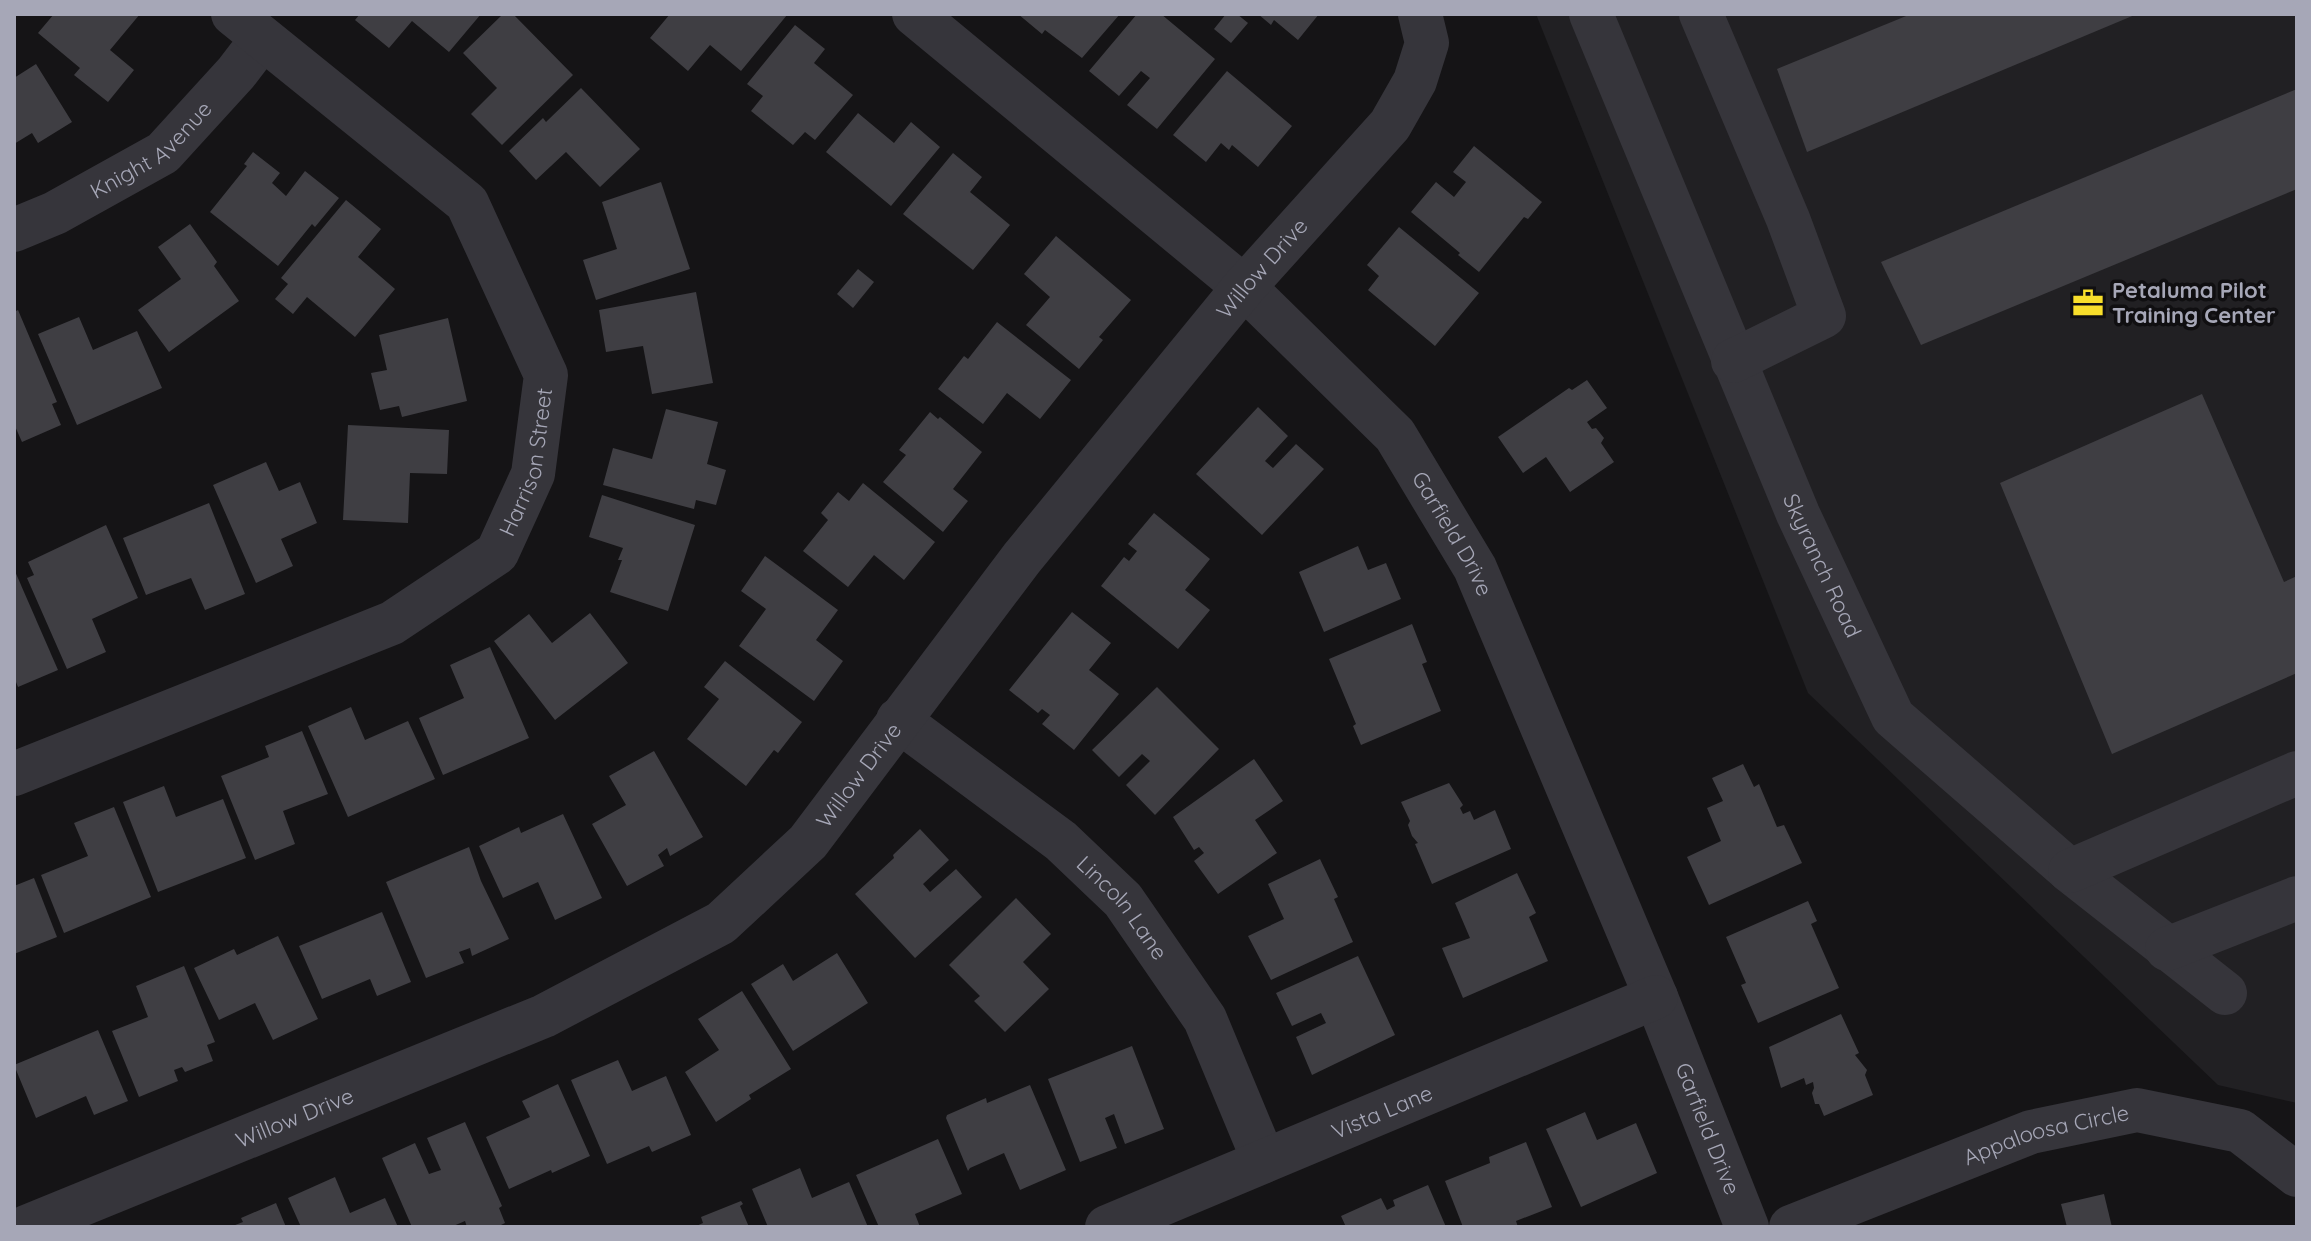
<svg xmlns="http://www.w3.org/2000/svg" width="2311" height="1241" font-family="Quicksand,sans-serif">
<rect width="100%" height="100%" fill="#151416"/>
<polygon fill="#212023" points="1536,14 2297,14 2297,1103 2218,1085 1808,693"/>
<g fill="#3f3e43">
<polygon points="54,14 140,14 110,50 134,70 108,102 74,75 80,68 38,33"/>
<polygon points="360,14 481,14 449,52 412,21 389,48 355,20"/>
<polygon points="503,14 513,14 573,75 502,145 471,114 497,88 463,53"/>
<polygon points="670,14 786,14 787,15 741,71 710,45 688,71 650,38"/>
<polygon points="1018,14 1120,14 1082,58 1045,30 1042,34"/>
<polygon points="1137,14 1161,14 1215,59 1157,129 1127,105 1150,78 1141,71 1119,96 1089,71"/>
<polygon points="1226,14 1237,14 1248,23 1231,43 1214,29"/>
<polygon points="1258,14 1319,14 1298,40 1274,20 1271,25"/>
<polygon points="1911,14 2137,14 1807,152 1777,69"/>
<polygon points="795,25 825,49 814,63 853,95 815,140 805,132 793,145 751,111 763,96 747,84"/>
<polygon points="36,64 72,122 38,143 32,133 14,144 14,78"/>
<polygon points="1227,71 1292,126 1258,167 1232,145 1229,150 1221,143 1206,162 1173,135"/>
<polygon points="581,88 640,149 600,187 566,152 536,180 509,151 543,118 546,122"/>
<polygon points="2297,89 2297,189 1921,345 1881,262"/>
<polygon points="858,113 894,143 911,122 940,147 891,206 826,152"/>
<polygon points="1474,146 1542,202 1528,219 1524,217 1479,272 1458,255 1460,253 1411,212 1436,182 1454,197 1466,182 1453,172"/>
<polygon points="253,152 280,173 272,183 286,196 305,171 339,198 315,227 312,224 278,266 210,212 247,166 244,164"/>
<polygon points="953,153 982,177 970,192 1010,225 973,270 903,214"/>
<polygon points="661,182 690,269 596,300 583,260 617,249 602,202"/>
<polygon points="346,200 381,229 358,257 395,289 355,337 307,297 293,314 275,299 288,284 281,278"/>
<polygon points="190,224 217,262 214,266 239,301 169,352 138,310 181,279 158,247"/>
<polygon points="1399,227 1479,293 1435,346 1368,290 1379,276 1367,265"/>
<polygon points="1056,236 1131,300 1099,337 1103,340 1079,369 1026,325 1050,297 1024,274"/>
<polygon points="858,269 874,282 853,308 837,294"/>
<polygon points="696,292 713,383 652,394 643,346 606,352 599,310"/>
<polygon points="18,310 57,402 52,404 61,425 22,442 14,424 14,312"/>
<polygon points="79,317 93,350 137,331 162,388 77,425 38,334"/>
<polygon points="448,318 467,401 402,417 399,406 380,410 371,373 387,370 379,335"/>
<polygon points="997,322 1071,380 1040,419 1007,393 983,424 938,389 964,356 968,359"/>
<polygon points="1587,380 1607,408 1587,422 1592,429 1596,428 1604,438 1601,443 1614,462 1570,492 1546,457 1523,473 1498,437 1569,388 1572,390"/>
<polygon points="2202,394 2284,582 2297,576 2297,673 2112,754 2000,483"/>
<polygon points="1258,407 1288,436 1265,461 1273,468 1296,444 1324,469 1262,535 1196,474"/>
<polygon points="666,409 718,422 707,464 726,470 716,505 696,500 694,509 603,485 613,448 652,459"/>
<polygon points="930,412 938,419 940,417 982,452 953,489 968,501 943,532 883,482 906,455 899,450"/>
<polygon points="348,425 449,430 447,474 410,473 408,523 343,520"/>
<polygon points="266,462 279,491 300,482 317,523 281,539 293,566 256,583 213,485"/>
<polygon points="863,483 935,542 904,580 874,555 848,587 803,551 828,520 821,513 838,492 849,501"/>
<polygon points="602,495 695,525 668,611 610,592 622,560 618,560 623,548 589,537"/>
<polygon points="209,503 245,594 205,610 191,578 146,595 123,538"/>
<polygon points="1154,513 1210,559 1185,590 1210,610 1178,649 1101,586 1124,557 1129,561 1137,551 1128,544"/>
<polygon points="106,525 138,598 92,619 106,652 67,669 27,578 34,575 28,562"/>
<polygon points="1358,546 1368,570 1386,563 1401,599 1324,632 1299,572"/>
<polygon points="765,556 838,610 816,640 843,661 814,701 739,646 766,609 741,591"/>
<polygon points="14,569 58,670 18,687 14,677"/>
<polygon points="1072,612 1111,643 1089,670 1119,694 1074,750 1042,724 1050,715 1042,709 1038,713 1009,690"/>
<polygon points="590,613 628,663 555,720 494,641 529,614 552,643"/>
<polygon points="1412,624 1427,662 1422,664 1441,711 1361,745 1353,726 1356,724 1329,659"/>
<polygon points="490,647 529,738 443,775 419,718 464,698 450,665"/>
<polygon points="725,661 802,722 778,753 774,750 746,786 687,739 719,699 704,687"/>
<polygon points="1157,687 1219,749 1155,815 1126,785 1150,761 1142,754 1119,777 1092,750"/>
<polygon points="351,707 365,740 408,721 435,779 348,817 308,726"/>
<polygon points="302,731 328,794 283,811 295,844 255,860 221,776 269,757 265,746"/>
<polygon points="654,751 703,837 670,856 667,848 658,855 664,866 627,886 592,824 626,805 609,776"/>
<polygon points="1254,759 1283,801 1255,820 1277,853 1218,894 1194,861 1204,853 1199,847 1194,850 1173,817"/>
<polygon points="1743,764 1754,787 1759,784 1777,827 1784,825 1802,863 1709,905 1687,857 1721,841 1707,808 1723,801 1712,778"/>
<polygon points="1449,783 1463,805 1460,808 1463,814 1470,811 1474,820 1495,810 1511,849 1432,884 1415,844 1418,843 1412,836 1408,825 1410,821 1401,802"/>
<polygon points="164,786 176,817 223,799 246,858 158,892 123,802"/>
<polygon points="114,807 151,897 64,933 41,875 88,856 74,823"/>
<polygon points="563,814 602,898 555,920 538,882 503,898 479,846 519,827 521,833"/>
<polygon points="920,829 949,860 923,884 930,892 956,869 982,897 915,958 855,894 894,858 893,855"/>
<polygon points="469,847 481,881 509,939 472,956 470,948 459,952 464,963 426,978 386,882"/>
<polygon points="1320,859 1338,897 1334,899 1353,942 1271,980 1248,936 1284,919 1268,884"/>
<polygon points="1517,873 1536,913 1529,917 1548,961 1463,998 1442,948 1470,938 1455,903"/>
<polygon points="34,878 57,937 14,954 14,886"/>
<polygon points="1016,898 1051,934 1023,962 1049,989 1005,1032 974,1001 980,996 949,965"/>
<polygon points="1808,901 1817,921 1811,924 1839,988 1758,1023 1741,985 1746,983 1726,937"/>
<polygon points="382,912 411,982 377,996 370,979 322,999 299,946"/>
<polygon points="278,936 318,1019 273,1040 255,1003 219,1020 194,968 234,949 237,955"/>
<polygon points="837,953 868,1003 793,1051 751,984 783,964 793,981"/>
<polygon points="1358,956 1395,1035 1312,1075 1296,1037 1326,1023 1321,1013 1292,1026 1276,993"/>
<polygon points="184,966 215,1042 207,1045 213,1061 185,1072 182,1067 174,1070 178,1081 139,1097 112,1031 148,1017 136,986"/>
<polygon points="742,991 791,1069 749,1095 751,1099 716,1122 685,1072 719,1050 698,1019"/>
<polygon points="1841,1014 1859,1053 1855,1055 1867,1070 1865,1075 1873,1095 1824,1116 1819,1104 1815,1104 1812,1093 1814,1088 1813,1082 1806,1085 1804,1078 1781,1088 1769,1047"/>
<polygon points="98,1030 128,1101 94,1115 86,1096 36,1118 14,1065"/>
<polygon points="1132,1046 1164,1129 1125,1144 1114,1114 1105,1118 1117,1148 1080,1162 1048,1079"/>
<polygon points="618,1060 632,1091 666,1076 691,1135 652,1152 649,1146 607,1164 571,1080"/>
<polygon points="558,1084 590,1156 552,1173 551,1170 509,1189 486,1137 530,1117 522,1101"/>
<polygon points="1030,1085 1066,1170 1020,1190 1004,1153 970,1168 968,1171 946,1118 947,1115 986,1098 987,1103"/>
<polygon points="1585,1112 1597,1140 1636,1123 1657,1173 1581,1207 1546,1129"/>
<polygon points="465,1122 502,1206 499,1208 505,1223 497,1227 467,1227 465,1221 451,1227 412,1227 382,1158 415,1143 429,1174 441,1170 427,1138"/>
<polygon points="938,1139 962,1194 915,1214 920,1227 879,1227 856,1175"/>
<polygon points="1526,1142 1552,1207 1516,1221 1518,1227 1463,1227 1445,1181 1490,1163 1489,1157"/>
<polygon points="800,1168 812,1198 849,1182 868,1227 768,1227 752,1189"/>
<polygon points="335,1177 350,1213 385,1198 398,1227 301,1227 288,1198"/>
<polygon points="1428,1185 1446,1227 1346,1227 1341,1216 1381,1198 1387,1210 1395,1206 1393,1200"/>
<polygon points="2104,1194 2112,1227 2067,1227 2061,1204"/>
<polygon points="741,1201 743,1204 740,1206 749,1227 694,1227 703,1223 701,1217"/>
<polygon points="276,1203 286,1227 230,1227 243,1222 241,1218"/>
</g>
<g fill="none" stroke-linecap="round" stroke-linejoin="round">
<g stroke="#36353b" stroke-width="44">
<path id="s1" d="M914,14L1244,287L1395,435L1475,568L1656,997L1747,1227"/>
<path id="s2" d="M1591,14L1798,514L1893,717L2070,871L2225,993"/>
<polyline points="1701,14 1788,219 1824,316 1733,361"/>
<path id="s3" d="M14,230L55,213L163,153L236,73L262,39"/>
<path id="s4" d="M898,720L1061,841L1123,900L1205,1019L1264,1161"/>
<path id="s5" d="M14,774L392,623L497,553L533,474L546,375L467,203L233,14"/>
<polyline points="2070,871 2297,773"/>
<polyline points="2167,949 2297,898"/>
<path id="s6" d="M26,1227L544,1016L721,923L808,842L1022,558L1244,287L1390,125L1415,81L1427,43L1420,14"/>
<path id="s7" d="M1107,1227L1656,997"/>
<path id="s8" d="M1791,1227L2031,1132L2137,1110L2240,1131L2297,1175"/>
</g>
</g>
<defs>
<symbol id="office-bare" viewBox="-9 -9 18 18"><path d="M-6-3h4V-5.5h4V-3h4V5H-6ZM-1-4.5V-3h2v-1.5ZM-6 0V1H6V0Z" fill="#f8de2b" stroke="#100f11" stroke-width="2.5" paint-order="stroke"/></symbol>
</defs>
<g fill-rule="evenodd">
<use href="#office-bare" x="2066" y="281" width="44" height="44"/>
</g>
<g text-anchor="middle" stroke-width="7" stroke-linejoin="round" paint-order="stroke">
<g font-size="22" fill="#a6a7b7" stroke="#100f11">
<text dy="8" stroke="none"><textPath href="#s3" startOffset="160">Knight Avenue</textPath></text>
<text dy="8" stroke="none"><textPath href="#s6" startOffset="1610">Willow Drive</textPath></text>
<text dy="8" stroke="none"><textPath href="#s5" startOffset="630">Harrison Street</textPath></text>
<text dy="8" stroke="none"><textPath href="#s1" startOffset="754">Garfield Drive</textPath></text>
<text dy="8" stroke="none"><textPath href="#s2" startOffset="598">Skyranch Road</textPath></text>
<text dy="8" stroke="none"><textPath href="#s6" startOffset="962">Willow Drive</textPath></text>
<text dy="8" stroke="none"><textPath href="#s4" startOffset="294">Lincoln Lane</textPath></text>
<text dy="8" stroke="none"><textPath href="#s7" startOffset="298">Vista Lane</textPath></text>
<text dy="8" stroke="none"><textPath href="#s6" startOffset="290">Willow Drive</textPath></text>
<text dy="8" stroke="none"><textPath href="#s1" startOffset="1402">Garfield Drive</textPath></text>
<text dy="8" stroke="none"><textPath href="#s8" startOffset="272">Appaloosa Circle</textPath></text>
</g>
<g font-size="22" font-weight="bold" fill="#a6a7b7" stroke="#100f11" text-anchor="start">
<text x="2112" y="298">Petaluma Pilot<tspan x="2112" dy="25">Training Center</tspan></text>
</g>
</g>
<rect width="2311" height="1241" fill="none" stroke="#a6a7b7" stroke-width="32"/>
</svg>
